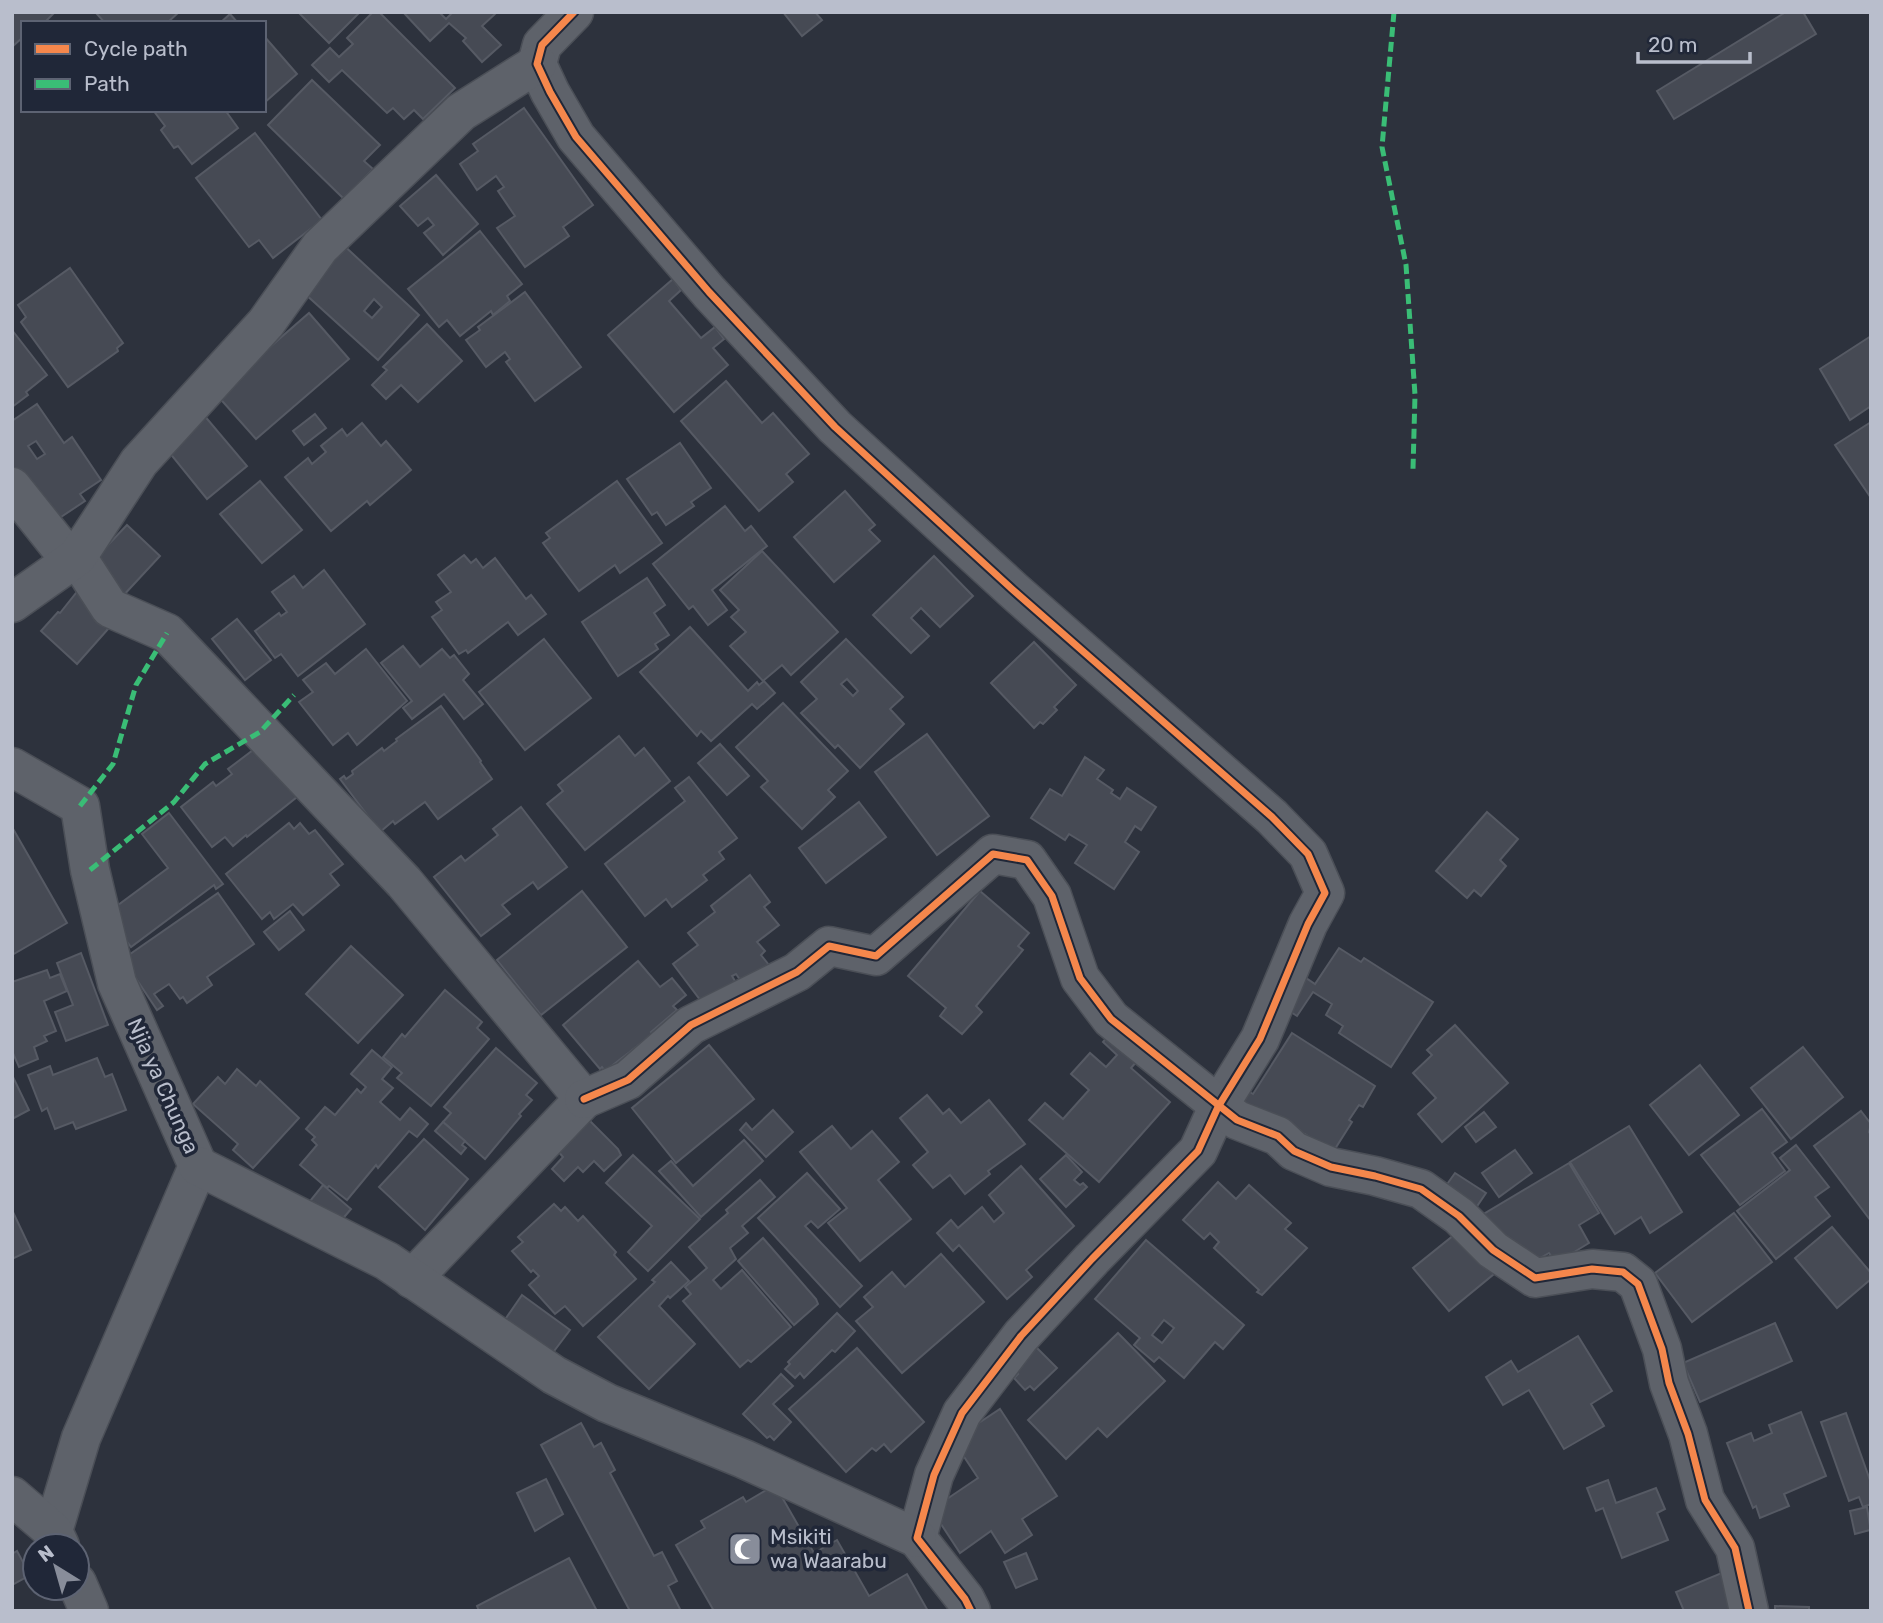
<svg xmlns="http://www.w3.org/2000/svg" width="1883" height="1623" font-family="Rubik,sans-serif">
<rect width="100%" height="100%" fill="#2d323d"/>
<g fill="#464a54" stroke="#565a64" stroke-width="2" fill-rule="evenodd">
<polygon points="12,12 55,12 44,23 23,23 23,37 12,47"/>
<polygon points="179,12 167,23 105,23 96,13"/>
<polygon points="298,12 360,12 329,43"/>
<polygon points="373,12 379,12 455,88 423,119 414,110 404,119 393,108 387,113 342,70 329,82 312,65 330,48 339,57 353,44 347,38"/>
<polygon points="403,12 439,12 446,19 453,12 493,12 495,14 482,26 501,45 482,62 463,41 466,38 449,23 430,41"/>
<polygon points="783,12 815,12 822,20 802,36"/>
<polygon points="1786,12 1803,12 1816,34 1674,119 1657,91"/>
<polygon points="230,14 238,23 220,23"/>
<polygon points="264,36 297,74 264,103"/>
<polygon points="312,80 380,145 364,161 373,169 344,199 268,125"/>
<polygon points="524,108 593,205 563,227 569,236 525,267 497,228 515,216 498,191 504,187 496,176 477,190 460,164 478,151 473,144"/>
<polygon points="153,110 225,110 238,128 192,164 178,146 174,148 161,130 165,126"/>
<polygon points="255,133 322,220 273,258 259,240 249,247 196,178"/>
<polygon points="436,175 478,224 443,255 424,233 434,225 428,218 418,226 400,206"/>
<polygon points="480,231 522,284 507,296 510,301 493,315 491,311 460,336 447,320 439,327 408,289"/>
<path d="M339,241L419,315L378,360L303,292ZM374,299L382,307L372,318L364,311Z"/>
<polygon points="70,268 123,343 117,348 118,351 68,387 21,322 26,317 18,305"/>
<polygon points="673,279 681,290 669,301 701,338 715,327 724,339 713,348 728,365 674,412 608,335"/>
<polygon points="525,292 581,367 535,401 506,362 510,359 505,352 486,367 466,340 480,330 478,327"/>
<polygon points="309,313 349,359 256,439 216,394"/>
<polygon points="427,324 462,361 418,402 401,385 386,399 372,385 387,370 383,367"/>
<polygon points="12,330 47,375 26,392 28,395 12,407"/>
<polygon points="1871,336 1871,406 1850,420 1820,369"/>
<polygon points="726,381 762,423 773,413 809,454 786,474 793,482 759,511 681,421"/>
<path d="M37,404L64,443L72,437L101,480L80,494L85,501L55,521L12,471V421ZM36,441L45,454L37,459L28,446Z"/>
<polygon points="203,414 247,466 207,499 164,446"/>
<polygon points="315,414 326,428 304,445 293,431"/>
<polygon points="1871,422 1871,498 1835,445"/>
<polygon points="362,423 381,446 386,441 411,470 370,505 367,501 331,531 285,477 308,458 312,464 326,452 321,446 342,429 347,436"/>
<polygon points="680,443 711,488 691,502 694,506 666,525 657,512 652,515 627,479"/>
<polygon points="260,481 302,530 262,563 220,514"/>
<polygon points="617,481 662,543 620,573 615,565 579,591 543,543 550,538 546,533"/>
<polygon points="845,491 875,525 869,530 880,541 834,582 794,537"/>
<polygon points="725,506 745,531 751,526 767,546 712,590 727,610 708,625 693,606 689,609 653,564"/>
<polygon points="127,525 160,556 121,598 87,567"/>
<polygon points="762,551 838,632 791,675 782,665 763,681 730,646 746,632 731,617 739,610 720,590"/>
<polygon points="464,555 471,563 476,559 483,568 495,558 526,599 531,595 546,614 518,635 508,622 468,653 466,650 459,654 432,617 442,610 436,602 451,592 438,575"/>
<polygon points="934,556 973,596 940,627 921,608 911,618 929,636 911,653 873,615"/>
<polygon points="324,570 365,624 298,676 281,654 275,658 255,631 279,613 281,616 287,612 272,592 294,576 303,588"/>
<polygon points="647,578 665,605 654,613 669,635 655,644 658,649 618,676 582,622"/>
<polygon points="80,588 116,620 77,664 41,631 58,612 60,613"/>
<polygon points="237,619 271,660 245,680 212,639"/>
<polygon points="690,627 748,691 757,682 759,685 764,681 775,693 757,709 752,704 711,741 701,731 697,736 640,672"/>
<polygon points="544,639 591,698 525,750 479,692"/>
<path d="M846,639L903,697L890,709L904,724L860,768L838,745L835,748L801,713L817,699L801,682ZM847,679L858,691L853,696L841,684Z"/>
<polygon points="1034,642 1076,685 1054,707 1057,710 1043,724 1040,722 1034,728 991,683"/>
<polygon points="403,646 420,667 442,649 450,658 454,655 469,674 463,680 483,704 464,719 444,694 412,719 403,708 412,701 381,663"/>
<polygon points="366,649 407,701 357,745 348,733 333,745 299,702 313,692 303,680 326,663 335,674"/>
<polygon points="783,703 848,771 828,790 835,797 802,829 761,787 768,781 736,747"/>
<polygon points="441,706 481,761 480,762 492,779 438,819 425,802 395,824 393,821 380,832 340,779 344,776 346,779 353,774 352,771 382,748 384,751 397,741 396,739"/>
<polygon points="927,734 989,816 937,855 875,772"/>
<polygon points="619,736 635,756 644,748 670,781 585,850 547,804 563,791 558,785"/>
<polygon points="720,744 749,776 727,795 698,763"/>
<polygon points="257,747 297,797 247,837 246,835 233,846 225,837 212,847 181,807 213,782 216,786 232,774 228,769"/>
<polygon points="1085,757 1104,770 1097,779 1113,790 1111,793 1120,799 1127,788 1156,807 1141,830 1135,826 1125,842 1139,852 1114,889 1075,863 1087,845 1069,834 1065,840 1031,818 1050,789 1062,796"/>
<polygon points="689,777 737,838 719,852 724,859 703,875 707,880 672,907 666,899 645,916 605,864 685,801 675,788"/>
<polygon points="859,802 886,837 826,883 799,848"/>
<polygon points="521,807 567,867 538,889 533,882 502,905 510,914 481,936 434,877 461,856 465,861 498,835 493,829"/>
<polygon points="1487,812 1518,839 1500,860 1506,866 1481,896 1474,890 1467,898 1436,871"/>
<polygon points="169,813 223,884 216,889 214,885 131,947 106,914 168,868 142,834"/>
<polygon points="289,823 294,829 300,823 309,834 315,830 343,864 330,874 339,885 303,915 293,904 274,919 270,912 262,919 226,874"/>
<polygon points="12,827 67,923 12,955"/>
<polygon points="750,875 770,902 764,907 779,925 757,942 765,951 761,955 769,965 743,984 736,974 732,976 735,981 704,1005 673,964 698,945 688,933 715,912 711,906"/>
<polygon points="582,891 627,947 541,1015 497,960"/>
<polygon points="980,891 1029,933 1018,946 1023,950 976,1006 982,1012 962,1034 940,1016 946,1008 908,976"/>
<polygon points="218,893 254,944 207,977 212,985 187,1003 183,997 180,999 169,984 154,994 163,1006 157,1010 123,959"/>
<polygon points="290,911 304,930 279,950 264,932"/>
<polygon points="351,946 403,995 358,1043 306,994"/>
<polygon points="1339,948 1361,962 1364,958 1433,1002 1391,1067 1339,1033 1343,1026 1326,1015 1332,1004 1313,992 1297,1016 1283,1007 1303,976 1315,984"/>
<polygon points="81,953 108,1025 66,1041 55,1012 73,1005 57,963"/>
<polygon points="638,961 660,987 672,978 686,995 673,1006 677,1010 651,1032 653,1034 605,1071 602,1067 600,1069 563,1025"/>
<polygon points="47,970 50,978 60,974 67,991 44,1001 56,1031 44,1036 47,1041 34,1047 38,1059 19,1067 12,1051 12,982"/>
<polygon points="445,990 482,1022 477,1028 489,1039 431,1106 397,1078 402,1073 383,1057 402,1034 405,1037"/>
<polygon points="1455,1025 1508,1083 1442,1142 1418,1114 1436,1098 1413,1073 1432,1055 1427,1050"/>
<polygon points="1116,1027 1145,1052 1131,1068 1170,1102 1099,1182 1029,1120 1045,1103 1063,1119 1089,1090 1071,1074 1090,1053 1106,1067 1117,1055 1103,1042"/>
<polygon points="1292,1033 1375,1086 1363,1107 1359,1105 1349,1120 1352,1122 1333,1152 1305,1134 1297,1145 1224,1102 1235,1083 1253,1094"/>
<polygon points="709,1045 754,1099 676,1163 632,1108"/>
<polygon points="1803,1047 1843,1097 1791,1139 1751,1088"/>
<polygon points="496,1048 537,1083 526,1095 532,1100 519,1114 521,1116 485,1159 443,1122 451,1113 444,1107"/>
<polygon points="372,1050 392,1067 382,1079 393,1088 380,1102 400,1120 410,1108 428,1124 417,1137 409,1131 378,1168 376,1165 347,1200 329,1186 327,1188 300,1165 317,1145 312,1140 315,1137 306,1129 325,1107 335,1115 357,1089 361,1093 366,1087 351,1074"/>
<polygon points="97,1058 105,1077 112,1074 126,1110 76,1129 73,1122 55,1129 47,1108 42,1111 28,1075 50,1066 53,1075"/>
<polygon points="1700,1065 1739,1115 1689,1155 1650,1105"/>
<polygon points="237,1069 256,1086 260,1081 299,1118 253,1168 233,1150 238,1144 193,1104 218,1077 225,1084"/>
<polygon points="12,1075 29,1110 12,1119"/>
<polygon points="927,1095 943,1114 949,1109 961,1123 989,1100 1025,1144 988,1171 990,1174 965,1194 950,1175 933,1188 913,1165 928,1152 900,1118"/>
<polygon points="1762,1109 1787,1142 1772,1153 1785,1171 1740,1205 1701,1155"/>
<polygon points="773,1110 793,1132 766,1157 740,1130 746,1123 752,1130"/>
<polygon points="1861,1111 1871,1124 1869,1132 1871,1135 1871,1221 1814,1146"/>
<polygon points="1484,1112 1496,1127 1476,1142 1465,1127"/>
<polygon points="588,1119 618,1149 621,1155 604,1171 594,1161 583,1172 578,1167 564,1181 552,1169 563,1157 557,1150"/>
<polygon points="443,1122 465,1141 462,1145 466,1148 461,1154 435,1131"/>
<polygon points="832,1126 851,1149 872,1131 899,1162 878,1180 911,1219 860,1261 828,1223 847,1208 800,1152"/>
<polygon points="1629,1126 1682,1212 1650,1233 1641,1217 1615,1234 1570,1162"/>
<polygon points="424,1139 468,1179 425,1230 379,1187"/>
<polygon points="744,1140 763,1161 701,1217 659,1171 671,1161 693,1186"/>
<polygon points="1796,1145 1829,1187 1815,1197 1830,1216 1776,1259 1737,1211 1790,1170 1780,1158"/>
<polygon points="1515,1150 1532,1173 1499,1197 1482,1173"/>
<polygon points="633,1155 700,1219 648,1271 628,1252 652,1226 606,1183"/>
<polygon points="1066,1155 1082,1172 1074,1180 1080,1185 1083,1183 1087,1187 1066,1207 1040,1179"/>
<polygon points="1569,1163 1599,1213 1579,1225 1589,1243 1556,1263 1549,1253 1535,1261 1482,1215"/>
<polygon points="1021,1166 1074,1226 1026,1270 1032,1277 1007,1299 959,1245 953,1251 937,1233 951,1220 958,1228 982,1207 994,1222 1004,1213 989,1195"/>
<polygon points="807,1173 840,1209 818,1228 811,1221 805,1226 862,1286 840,1307 758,1218"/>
<polygon points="1455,1173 1486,1193 1469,1218 1438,1197"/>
<polygon points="760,1180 775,1197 742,1226 748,1233 730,1248 736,1259 713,1280 721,1289 742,1270 791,1327 751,1362 748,1360 740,1367 683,1301 691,1294 685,1287 707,1268 689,1247 728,1213 726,1210"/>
<polygon points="1218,1182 1236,1199 1249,1185 1291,1223 1285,1229 1307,1248 1262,1295 1257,1292 1259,1290 1214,1248 1219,1242 1210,1233 1204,1239 1183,1220"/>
<polygon points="323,1185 351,1209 334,1229 306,1206"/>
<polygon points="554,1204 561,1211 565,1207 578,1221 583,1216 616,1252 614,1255 636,1279 583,1326 565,1306 555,1314 529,1285 539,1276 533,1270 531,1272 512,1251 523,1242 518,1237"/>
<polygon points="12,1210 31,1250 12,1259"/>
<polygon points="1734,1213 1772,1262 1692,1322 1655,1273"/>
<polygon points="1832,1227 1871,1273 1871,1279 1837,1308 1795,1258"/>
<polygon points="1459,1231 1494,1274 1449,1311 1413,1268"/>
<polygon points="763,1238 816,1299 818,1304 794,1325 738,1261"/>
<path d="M1146,1240L1244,1325L1223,1349L1215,1342L1184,1378L1159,1357L1154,1362L1134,1345L1140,1338L1095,1299ZM1164,1320L1174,1328L1162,1343L1152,1335Z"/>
<polygon points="941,1254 984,1302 902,1373 856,1321 873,1307 864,1297 892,1272 905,1287"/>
<polygon points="671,1262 689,1281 670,1298 668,1296 659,1306 695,1344 649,1389 598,1337 655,1282 652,1280"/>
<polygon points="522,1295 570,1330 551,1355 504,1321"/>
<polygon points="837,1313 855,1331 835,1352 832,1350 804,1378 800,1373 795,1378 785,1369 790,1364 788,1362"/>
<polygon points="1775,1323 1792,1361 1700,1402 1683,1363"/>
<polygon points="1118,1333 1165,1381 1107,1437 1098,1428 1066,1459 1028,1420"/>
<polygon points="1578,1336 1612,1391 1591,1404 1604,1426 1564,1449 1529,1390 1503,1405 1486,1377 1511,1361 1518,1372"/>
<polygon points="1034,1345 1057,1368 1034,1390 1030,1386 1025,1390 1014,1378 1018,1374 1011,1367"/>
<polygon points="857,1348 924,1422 891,1452 884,1444 876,1451 872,1448 846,1472 789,1409"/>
<polygon points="781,1374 793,1386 773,1404 791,1422 774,1440 770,1436 767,1438 743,1414"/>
<polygon points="1000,1409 1057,1496 1022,1519 1032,1535 1005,1553 991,1531 960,1553 937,1518 938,1505 978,1478 953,1440"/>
<polygon points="1801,1412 1826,1476 1784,1494 1789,1506 1760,1518 1756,1506 1753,1508 1727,1443 1751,1433 1754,1441 1772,1433 1769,1425"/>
<polygon points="1846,1413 1871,1483 1871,1504 1863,1507 1859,1497 1849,1501 1821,1422"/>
<polygon points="581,1423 594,1447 601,1443 615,1470 610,1473 654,1556 662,1552 677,1581 668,1586 681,1611 630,1611 541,1445"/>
<polygon points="546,1479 563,1514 535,1531 517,1493"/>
<polygon points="1608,1480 1616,1503 1656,1488 1665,1509 1657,1513 1668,1540 1622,1558 1603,1508 1596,1511 1587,1488"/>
<polygon points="775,1485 814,1553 837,1540 869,1596 907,1574 928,1611 714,1611 676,1545 705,1528 701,1521 743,1497 746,1502"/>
<polygon points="1867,1507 1871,1532 1870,1530 1855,1534 1850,1511"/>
<polygon points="17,1551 30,1575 12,1585 12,1554"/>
<polygon points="1026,1553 1037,1579 1016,1588 1004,1562"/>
<polygon points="569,1558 597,1611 479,1611 477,1606"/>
<polygon points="1724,1572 1740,1611 1684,1611 1676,1592"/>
<polygon points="1775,1606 1809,1607 1809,1611 1775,1611"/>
</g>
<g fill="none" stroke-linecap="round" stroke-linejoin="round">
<defs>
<g id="street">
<polyline points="574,12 542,45 537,64 550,92 576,137 709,292 835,427 1013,590 1272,817 1308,854 1325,893 1308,924 1260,1039 1218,1107 1198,1151 1092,1259 1021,1336 962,1413 934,1475 917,1538 965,1599 971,1611"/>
<polyline points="12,487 59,546 77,557 110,608 167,633 404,882 584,1099 412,1279"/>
<polyline points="12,603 77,557 139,462 266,323 320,247 461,112 537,64"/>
<polyline points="12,767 80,806 90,870 117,983 198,1166 81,1438 53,1531 60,1546"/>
<polyline points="584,1099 628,1080 691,1025 797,972 829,946 876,956 993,854 1027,860 1052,896 1080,978 1111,1019 1237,1120 1278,1136 1294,1151 1331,1167 1375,1176 1421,1189 1459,1216 1493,1250 1535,1278 1592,1269 1623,1272 1638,1284 1662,1349 1669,1383 1688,1434 1705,1500 1735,1548 1749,1611"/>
<polyline points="198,1166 387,1261 554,1375 607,1403 744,1459 917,1538"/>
<polyline points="12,1496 53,1531"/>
<polyline points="77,1583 89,1611"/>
</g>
</defs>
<use href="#street" stroke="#4b4f57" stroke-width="41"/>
<use href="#street" stroke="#5e626a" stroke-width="38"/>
<g stroke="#3abd76" stroke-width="5" stroke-dasharray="10 5" stroke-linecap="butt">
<polyline points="1394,12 1382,147 1406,265 1415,395 1413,469"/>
<polyline points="80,806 113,764 136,685 167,633"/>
<polyline points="90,870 174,802 205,764 260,732 294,695"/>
</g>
<defs>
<g id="cycleway">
<polyline points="574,12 542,45 537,64 550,92 576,137 709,292 835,427 1013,590 1272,817 1308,854 1325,893 1308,924 1260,1039 1218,1107 1198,1151 1092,1259 1021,1336 962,1413 934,1475 917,1538 965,1599 971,1611"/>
<polyline points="584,1099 628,1080 691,1025 797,972 829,946 876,956 993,854 1027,860 1052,896 1080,978 1111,1019 1237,1120 1278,1136 1294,1151 1331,1167 1375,1176 1421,1189 1459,1216 1493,1250 1535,1278 1592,1269 1623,1272 1638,1284 1662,1349 1669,1383 1688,1434 1705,1500 1735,1548 1749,1611"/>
</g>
</defs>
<use href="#cycleway" stroke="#202738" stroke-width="11"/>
<use href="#cycleway" stroke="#f5874c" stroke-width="7"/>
</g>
<defs>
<symbol id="mosque-square" viewBox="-11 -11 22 22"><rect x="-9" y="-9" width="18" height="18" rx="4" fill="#888d9a" stroke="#202738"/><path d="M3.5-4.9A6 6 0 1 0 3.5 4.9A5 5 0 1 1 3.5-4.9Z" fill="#fff"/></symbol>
</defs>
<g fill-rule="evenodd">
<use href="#mosque-square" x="726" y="1530" width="38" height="38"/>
</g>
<g text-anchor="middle" stroke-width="7" stroke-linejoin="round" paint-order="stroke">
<g font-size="21" fill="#b9becc" stroke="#202738">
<text transform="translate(163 1086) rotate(66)" y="7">Njia ya Chunga</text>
</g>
<g font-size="21" fill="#b9becc" stroke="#202738" text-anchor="start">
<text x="770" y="1544">Msikiti<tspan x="770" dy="24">wa Waarabu</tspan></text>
</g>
</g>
<rect width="1883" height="1623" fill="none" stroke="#b9becc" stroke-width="28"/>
<rect x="21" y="21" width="245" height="91" fill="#202738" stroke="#5d6373" stroke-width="2"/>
<rect x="35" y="44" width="35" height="10" fill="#f5874c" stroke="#5d6373" stroke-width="2"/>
<text x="84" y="56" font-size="21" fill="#b9becc">Cycle path</text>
<rect x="35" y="79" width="35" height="10" fill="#3abd76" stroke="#5d6373" stroke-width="2"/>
<text x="84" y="91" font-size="21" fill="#b9becc">Path</text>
<g transform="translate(56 1567) rotate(323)"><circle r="33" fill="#202738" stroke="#5d6373" stroke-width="2"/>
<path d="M0-5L12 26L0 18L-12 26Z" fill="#888d9a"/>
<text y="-10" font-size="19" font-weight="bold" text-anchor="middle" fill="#b9becc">N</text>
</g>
<path d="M1638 52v10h112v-10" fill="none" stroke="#b9becc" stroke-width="3.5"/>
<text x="1648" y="52" font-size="21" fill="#b9becc" stroke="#202738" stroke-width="5" paint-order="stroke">20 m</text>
</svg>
